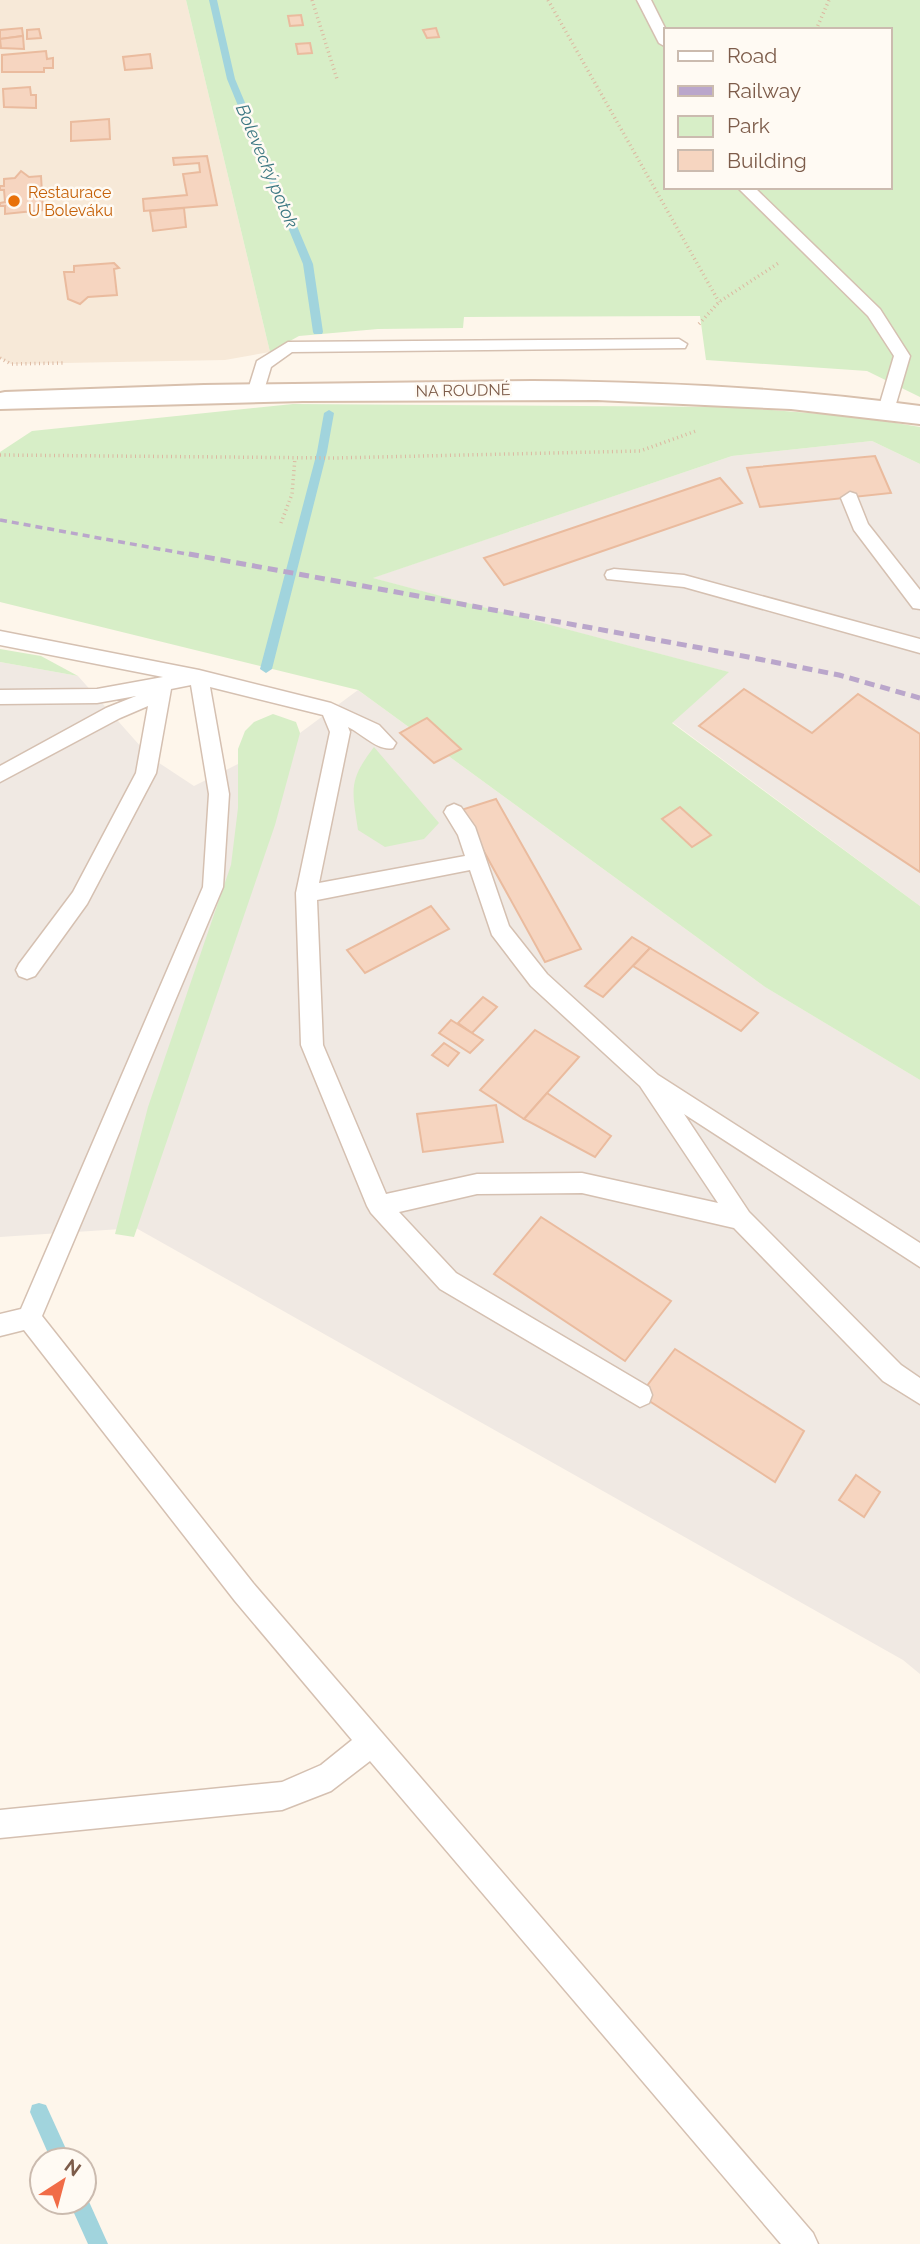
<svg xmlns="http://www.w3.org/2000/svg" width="920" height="2244" font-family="Raleway,sans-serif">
<rect width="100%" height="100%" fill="#fef6eb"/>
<polygon fill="#f7e9d8" points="0,0 186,0 270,352 225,360 11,364 0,358"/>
<g fill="#f0e9e3">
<polygon points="872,441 920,464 920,906 672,722 728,672 372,578 732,456"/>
<polygon points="0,662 78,676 150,757 194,786 300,733 358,690 765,987 920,1080 920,1674 903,1660 136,1228 0,1237"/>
</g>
<g fill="#d7eec7" fill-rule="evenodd">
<path d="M186,0H920V397L867,371L706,360L700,316L464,317L463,328L378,329L299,336L270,352ZM666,30H890V187H666Z"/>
<polygon points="293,404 732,407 860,417 920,427 920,464 872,441 732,456 373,578 729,672 672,723 920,906 920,1080 765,987 358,690 0,602 0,452 32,431"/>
<polygon points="0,649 41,656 78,676 0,662"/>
<polygon points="273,714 296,722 300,733 275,825 134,1237 115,1234 148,1107 231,865 238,808 238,749 245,731 254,722"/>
<path d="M374,747L439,823L424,839L385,847L358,830C352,789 348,781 374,747Z"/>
</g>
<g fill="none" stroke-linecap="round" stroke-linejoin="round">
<g fill="#a1d4dd" fill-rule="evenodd">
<polygon points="209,0 217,0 235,79 313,264 323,332 322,334 314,334 313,332 303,264 227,79"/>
<polygon points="329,410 334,413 327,452 272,669 266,673 260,669 317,452 324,413"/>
<polygon points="39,2103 46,2105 71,2160 51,2160 30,2112 32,2105"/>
<polygon points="84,2194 86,2195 108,2244 88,2244 69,2202 84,2202"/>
</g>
</g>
<g fill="#f6d5c0" stroke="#eabb9e" stroke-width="2">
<polygon points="301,15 303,25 290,26 288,16"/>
<polygon points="22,28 23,36 0,39 0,30"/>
<polygon points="436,28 439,37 427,38 423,30"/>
<polygon points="39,29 41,38 27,39 27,30"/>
<polygon points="23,36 24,49 1,48 0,39"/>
<polygon points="310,43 312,53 298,54 296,44"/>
<polygon points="46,51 47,59 53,58 53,68 44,68 44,72 2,72 2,55"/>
<polygon points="150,54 152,68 125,70 123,57"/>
<polygon points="30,87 31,95 36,95 36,108 4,107 3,89"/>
<polygon points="109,119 110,139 71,141 71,122"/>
<polygon points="207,156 217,205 144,211 143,199 187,195 183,174 200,172 199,163 174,165 173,158"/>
<polygon points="21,171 29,177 41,176 43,210 5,214 5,206 0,206 0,203 5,202 4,190 0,190 0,186 4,186 4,179 15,178"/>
<polygon points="184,208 186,227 153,231 150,211"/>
<polygon points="114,263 119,268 114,269 117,295 88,297 80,304 68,299 64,272 74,272 74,266"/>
<polygon points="875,456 891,493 760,507 747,468"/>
<polygon points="720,478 742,503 504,585 484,558"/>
<polygon points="744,689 812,733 858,694 920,734 920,872 699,726"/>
<polygon points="427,718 461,749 434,763 400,733"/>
<polygon points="496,799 581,949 545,962 461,810"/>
<polygon points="680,807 711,835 692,847 662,819"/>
<polygon points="431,906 449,929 365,973 347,950"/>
<polygon points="632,937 650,948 603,997 585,986"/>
<polygon points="650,948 758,1013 741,1031 633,966"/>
<polygon points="483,997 497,1007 472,1033 458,1023"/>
<polygon points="451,1020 483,1040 470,1053 439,1033"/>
<polygon points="535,1030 579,1057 524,1119 480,1090"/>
<polygon points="444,1043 459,1053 448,1066 432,1055"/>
<polygon points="547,1093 611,1136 595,1157 524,1119"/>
<polygon points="496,1105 503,1142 423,1152 417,1114"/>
<polygon points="541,1217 671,1301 625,1361 494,1274"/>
<polygon points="675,1349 804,1431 775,1482 640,1395"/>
<polygon points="856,1475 880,1492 864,1517 839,1500"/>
</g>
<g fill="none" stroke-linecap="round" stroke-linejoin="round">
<defs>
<g id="service">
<polygon points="637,0 651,0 666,30 666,47 659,43"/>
<polygon points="737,187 754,187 880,309 910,356 893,414 881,414 878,410 894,356 868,316"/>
<polygon points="679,339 687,344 685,348 292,352 271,367 262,397 256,398 247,393 257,361 288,342"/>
<polygon points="850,492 856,494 868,524 920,590 920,609 913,608 854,530 841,498"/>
<polygon points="614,569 684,575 920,639 920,653 684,587 607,579 605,575 607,571"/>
<path d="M0,631L199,670L331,703L379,725L396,743L393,748C379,752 361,733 348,727L350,732L319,883L465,856L458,835L444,812L447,807L454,804L461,807L475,827L509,926L547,974L658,1075L920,1243V1267L684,1114L749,1212L901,1365L920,1378V1404L883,1381L734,1228L582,1193L477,1194L399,1212L456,1273L649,1387L652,1395L649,1403L640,1407L440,1289L371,1213L367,1206L301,1045L296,893L330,732L323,715L210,687L229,794L223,887L42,1316L253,1583L813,2233L818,2244H781L370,1761L331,1791L282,1810L0,1838V1810L282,1782L321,1765L352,1740L235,1601L24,1330L0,1336V1314L21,1309L203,887L209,794L191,685L171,689L156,773L87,904L35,976L27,979L19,976L16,970L19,964L73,892L136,773L148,706L120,718L0,782V766L106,708L136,696L97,703L0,704V690L97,689L163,677L0,645ZM470,870L492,935L531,986L640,1086L718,1203L582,1173L477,1174L386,1194L323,1045L317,900Z"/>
</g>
<path id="secondary" d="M532,381C662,382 791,388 920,406V424L791,409L597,400L303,401L0,409V393L5,392L204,385Z"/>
</defs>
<use href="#service" stroke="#d5c0b1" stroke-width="3"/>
<use href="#secondary" stroke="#d8c0ad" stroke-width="4"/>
<g stroke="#dcb8a1" stroke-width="3.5" stroke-dasharray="1 3.5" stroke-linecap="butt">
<polyline points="312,0 337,79"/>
<polyline points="548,0 719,302"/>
<polyline points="816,30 829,0"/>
<polyline points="699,324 719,302 780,262"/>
<polyline points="0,358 11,364 64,363"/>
<polyline points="0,455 334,458 640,451 696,431"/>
<polyline points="281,523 292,494 295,458"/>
</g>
<use href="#service" fill="#fff" fill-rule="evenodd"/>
<use href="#secondary" fill="#fff" fill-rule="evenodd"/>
<polyline stroke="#baa6cb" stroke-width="3.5" stroke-dasharray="7 5" stroke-linecap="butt" points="0,520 198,556"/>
<polyline stroke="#baa6cb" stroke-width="5" stroke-dasharray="10 6" stroke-linecap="butt" points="189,554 728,653 839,675 920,698"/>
</g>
<circle fill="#e8710a" stroke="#fffaf3" stroke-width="2.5" cx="14" cy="201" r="7"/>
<g text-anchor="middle" stroke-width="5" stroke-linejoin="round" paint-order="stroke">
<g font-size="16" fill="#c56008" stroke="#fffaf3" text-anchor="start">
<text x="28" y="198">Restaurace<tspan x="28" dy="18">U Boleváku</tspan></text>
</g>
<g font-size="16" fill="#7d5c4a" stroke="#fffaf3">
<text transform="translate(463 390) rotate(-1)" y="6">NA ROUDNÉ</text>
</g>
<g font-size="18" font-style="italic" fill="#3b7782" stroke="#fffaf3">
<text transform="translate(267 166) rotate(67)" y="6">Bolevecký potok</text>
</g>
</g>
<rect x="664" y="28" width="228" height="161" fill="#fffaf3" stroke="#cbbbaf" stroke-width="2"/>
<rect x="678" y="51" width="35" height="10" fill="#ffffff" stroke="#cbbbaf" stroke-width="2"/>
<text x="727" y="63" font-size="21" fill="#7d5c4a">Road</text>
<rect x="678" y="86" width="35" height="10" fill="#baa6cb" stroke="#cbbbaf" stroke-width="2"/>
<text x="727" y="98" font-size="21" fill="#7d5c4a">Railway</text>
<rect x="678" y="116" width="35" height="21" fill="#d7eec7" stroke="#cbbbaf" stroke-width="2"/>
<text x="727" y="133" font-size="21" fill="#7d5c4a">Park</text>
<rect x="678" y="150" width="35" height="21" fill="#f6d5c0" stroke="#cbbbaf" stroke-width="2"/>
<text x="727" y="168" font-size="21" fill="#7d5c4a">Building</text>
<g transform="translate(63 2181) rotate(36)"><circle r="33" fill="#fffaf3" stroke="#cbbbaf" stroke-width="2"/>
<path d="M0-5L12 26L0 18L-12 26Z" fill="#f16c47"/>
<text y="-10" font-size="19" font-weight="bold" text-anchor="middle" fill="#7d5c4a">N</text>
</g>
</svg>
